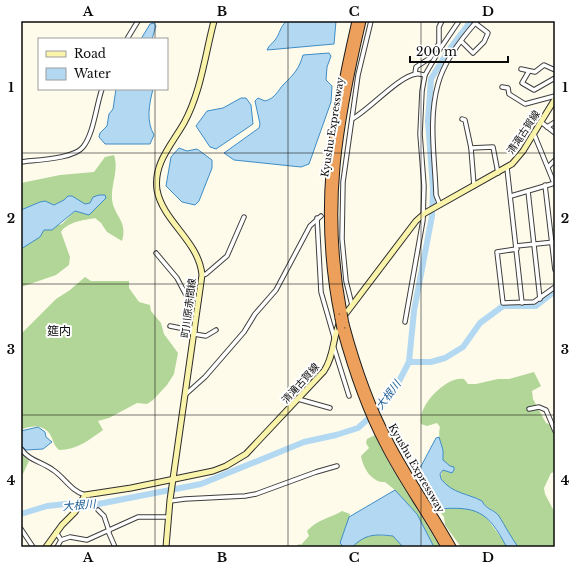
<svg xmlns="http://www.w3.org/2000/svg" width="576" height="568" font-family="'Libre Baskerville','Noto Sans JP',serif">
<rect width="100%" height="100%" fill="#fefbeb"/>
<g fill="#b2d697">
<path d="M114,155C119,170 111,184 112,199C114,217 128,220 122,241L107,232L101,223L95,218C84,220 67,222 61,232L70,257L69,265L56,275L21,287V249L40,237L44,230L62,224L75,211L89,215L99,204L93,197L90,203L85,204L72,196H68L64,200L54,205L45,201L40,202L21,210V183L60,175L94,172L105,157Z"/>
<path d="M85,277L91,281H129V288L139,302L150,305L151,311L161,323L164,334L178,353L174,374L167,385L153,400L147,404L137,403L109,418L98,421L103,430C89,440 77,450 59,450C53,445 53,438 49,433C42,424 29,426 21,430V334L56,299L70,290Z"/>
<path d="M534,372L541,386L532,391L533,399L546,423L555,427V472L551,473L544,488L545,494L555,513V542L553,547H518C510,537 505,526 499,516C494,509 486,509 482,501C471,496 432,489 443,470L454,467L450,466L443,460C443,448 437,438 440,427L437,423L427,426L421,424C417,406 446,376 464,379L468,384H476L498,379H509Z"/>
<path d="M375,435L389,463L440,547H434L417,514L395,490L385,482C372,483 363,468 361,456L369,448L366,443L367,439Z"/>
<polygon points="21,452 29,461 21,478"/>
<polygon points="463,507 483,513 508,547 461,547 445,525 444,517 438,509"/>
<path d="M342,511L350,514L341,543L344,547H296L299,544L301,545L309,536L307,531C318,519 330,518 342,511Z"/>
<polygon points="375,535 393,536 403,547 352,547 361,538"/>
</g>
<g fill="#b3d9f2" stroke="#3e8cc5">
<path d="M287,21H336L334,44L267,50C269,45 272,44 275,40C280,34 280,26 287,21Z"/>
<polygon points="154,23 156,26 152,39 141,39 150,24"/>
<path d="M329,53L331,56L327,67L326,80L332,86L331,102L309,164L301,167L234,160L224,153L259,128L260,124L255,101L258,98L265,101C276,98 277,91 284,84C294,74 299,69 303,55Z"/>
<path d="M116,89H153C149,105 146,121 154,135L150,144H105L99,137L100,133L107,126L109,114L113,109Z"/>
<polygon points="241,98 246,98 251,105 253,124 216,149 210,147 196,126 207,111 223,108"/>
<polygon points="179,148 187,151 197,149 212,160 212,168 199,201 195,205 182,202 166,186 171,157"/>
<polygon points="99,195 105,195 106,198 89,215 75,211 52,230 44,230 40,237 21,249 21,210 40,202 45,201 54,205 64,200 68,196 72,196 85,204 90,203 93,197"/>
<polygon points="38,427 45,432 46,437 52,442 43,449 26,450 21,445 21,431"/>
<path d="M439,437L443,450V460L450,466L454,467V470L452,473L443,470L440,474L441,479C453,494 467,493 482,501C486,510 494,509 499,516C505,526 511,537 518,547L506,546C488,511 476,506 438,509L434,503L437,500L418,474L419,470L436,438Z"/>
<path d="M395,490L417,514L434,547H403L393,536C374,534 366,534 352,547H344L340,543L349,517Z"/>
</g>
<g fill="none" stroke-linecap="round" stroke-linejoin="round">
<g stroke="#b3d9f2" stroke-width="6">
<polyline points="409,362 431,362 445,358 463,347 480,323 503,306 536,306 555,291"/>
<polyline points="21,514 47,506 66,504 88,506 201,484 304,442 336,435 358,428 381,407 397,385 409,362 414,311 432,216 433,189 428,121 431,79 448,51 471,21"/>
</g>
<defs>
<g id="street">
<polyline points="127,39 138,21"/>
<polyline points="462,42 473,53 484,42 488,33 475,23"/>
<polyline points="439,46 439,27 442,21"/>
<polyline points="521,69 535,72 544,65 555,70"/>
<polyline points="529,71 522,83 534,90 555,78"/>
<polyline points="415,74 416,67 430,58 438,45"/>
<polyline points="502,87 508,88 509,94 525,104 555,96"/>
<path d="M352,119C369,110 399,76 416,74C419,73 422,75 425,75"/>
<polyline points="462,119 465,120 471,148 474,186"/>
<polyline points="541,122 555,133"/>
<polyline points="547,127 555,122"/>
<polyline points="534,134 554,183"/>
<polyline points="471,148 493,147 498,173"/>
<path d="M21,162C35,160 74,159 83,147C94,133 96,106 102,89"/>
<polyline points="548,167 555,160"/>
<polyline points="507,168 522,303"/>
<polyline points="545,185 555,270"/>
<polyline points="528,191 540,299"/>
<polyline points="511,196 555,183"/>
<path d="M440,205L436,195C435,159 428,119 438,84C444,61 462,38 477,21"/>
<polyline points="317,218 321,292 334,337"/>
<polyline points="516,246 555,242"/>
<polyline points="517,249 497,252 503,303 534,302 555,287"/>
<polyline points="156,253 177,278 186,295 199,300"/>
<polyline points="202,275 206,274 227,256 244,217"/>
<polyline points="352,305 346,281 342,239 343,182 358,75 371,21"/>
<polyline points="405,322 423,220 424,186 420,134 422,91 425,75 440,49 459,21"/>
<polyline points="170,326 195,331"/>
<polyline points="194,334 206,336 216,330"/>
<polyline points="334,348 349,396"/>
<polyline points="186,394 205,377 244,332 255,314 276,290 310,226 321,216"/>
<polyline points="298,399 330,408"/>
<polyline points="529,409 539,407 546,410 555,431"/>
<path d="M21,449C31,462 41,461 53,470C64,477 71,491 85,495"/>
<polyline points="170,501 185,499 245,496 256,494 316,472 337,466"/>
<polyline points="98,510 104,516 109,531"/>
<polyline points="21,529 33,547"/>
<polyline points="108,531 115,547"/>
<polyline points="56,532 61,540 57,547"/>
<polyline points="61,540 70,537 87,540 138,517 168,517"/>
</g>
<g id="secondary">
<path d="M46,547L62,525L75,512L85,495L131,488L213,471L226,466L246,454L324,371C335,355 332,336 341,320L416,221L425,213L512,164L523,151L555,99"/>
<path d="M166,547L170,500L202,275C199,241 163,222 157,190C153,164 172,144 184,123C201,92 205,55 214,21"/>
</g>
<g id="highway">
<path d="M343,313C323,208 338,124 362,21"/>
<path d="M339,318C317,212 332,124 356,21"/>
<path d="M345,324C356,365 369,404 389,441C408,478 432,511 452,547"/>
<path d="M341,329C352,369 365,408 384,444C402,480 426,512 445,547"/>
</g>
</defs>
<use href="#street" stroke="#3e3e3e" stroke-width="5.5"/>
<use href="#secondary" stroke="#2d2d2d" stroke-width="7"/>
<use href="#highway" stroke="#1c1c1c" stroke-width="9"/>
<use href="#street" stroke="#fff" stroke-width="3.5"/>
<use href="#secondary" stroke="#faf3aa" stroke-width="5"/>
<use href="#highway" stroke="#eca05b" stroke-width="7"/>
<defs>
<g id="highway-bridge">
<polyline points="343,313 345,324"/>
<polyline points="339,318 341,329"/>
</g>
</defs>
<use href="#highway-bridge" stroke="#1c1c1c" stroke-width="9" stroke-linecap="butt"/>
<use href="#highway-bridge" stroke="#eca05b" stroke-width="7"/>
</g>
<path fill="none" stroke="#0b0b0b" stroke-width="1" stroke-opacity="0.55" d="M155,21V39M288,21V547M421,21V547M155,89V547M21,153H555M21,284H555M21,415H555"/>
<g text-anchor="middle" stroke-width="4" stroke-linejoin="round" paint-order="stroke">
<g font-size="10" fill="#0b0b0b" stroke="#fff">
<text transform="translate(332 127) rotate(-81)" y="4">Kyushu Expressway</text>
<text transform="translate(523 132) rotate(-56)" y="4">清滝古賀線</text>
<text transform="translate(188 308) rotate(-83)" y="4">町川原赤間線</text>
<text transform="translate(300 383) rotate(-48)" y="4">清滝古賀線</text>
<text transform="translate(417 468) rotate(60)" y="4">Kyushu Expressway</text>
</g>
<g font-size="11" font-style="italic" fill="#1d5e95" stroke="#fff">
<text transform="translate(388 395) rotate(-53)" y="4">大根川</text>
<text transform="translate(79 505) rotate(-4)" y="4">大根川</text>
</g>
<g font-size="12" fill="#0b0b0b" stroke="#fff">
<text x="59" y="335">筵内</text>
</g>
</g>
<rect width="576" height="568" fill="none" stroke="#ffffff" stroke-width="44"/>
<rect x="38" y="38" width="130" height="52" fill="#ffffff" stroke="#9d9d9d"/>
<rect x="46" y="51" width="20" height="6" fill="#faf3aa" stroke="#9d9d9d"/>
<text x="74" y="58" font-size="12" fill="#0b0b0b">Road</text>
<rect x="46" y="68" width="20" height="12" fill="#b3d9f2" stroke="#9d9d9d"/>
<text x="74" y="78" font-size="12" fill="#0b0b0b">Water</text>
<path d="M410 56v6h98v-6" fill="none" stroke="#0b0b0b" stroke-width="2"/>
<text x="416" y="56" font-size="12" fill="#0b0b0b" stroke="#ffffff" stroke-width="3" paint-order="stroke">200 m</text>
<rect x="22" y="22" width="532" height="524" fill="none" stroke="#0b0b0b" stroke-width="1.5"/>
<g font-size="13" text-anchor="middle" font-weight="bold" fill="#0b0b0b">
<text x="88" y="16">A</text>
<text x="222" y="16">B</text>
<text x="354" y="16">C</text>
<text x="488" y="16">D</text>
<text x="11" y="92">1</text>
<text x="565" y="92">1</text>
<text x="11" y="223">2</text>
<text x="565" y="223">2</text>
<text x="11" y="354">3</text>
<text x="565" y="354">3</text>
<text x="11" y="485">4</text>
<text x="565" y="485">4</text>
<text x="88" y="562">A</text>
<text x="222" y="562">B</text>
<text x="354" y="562">C</text>
<text x="488" y="562">D</text>
</g>
</svg>
